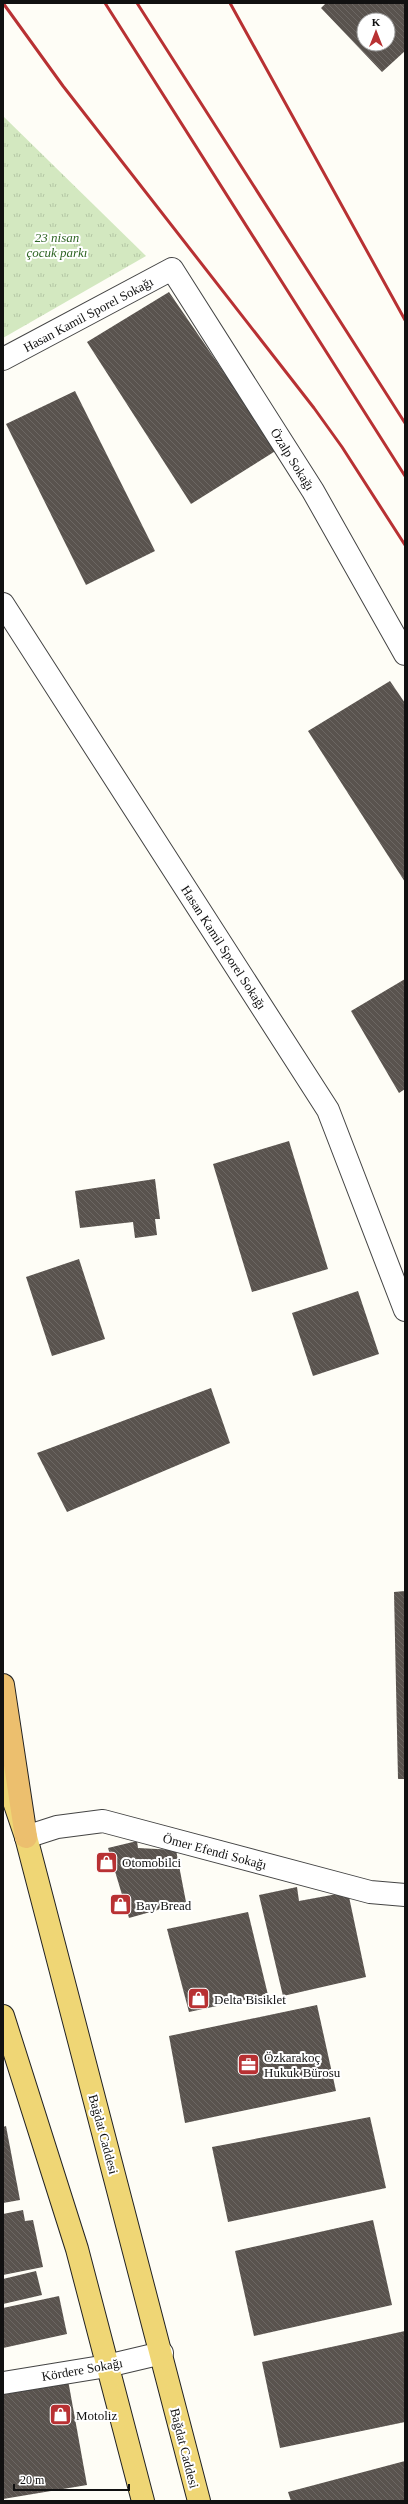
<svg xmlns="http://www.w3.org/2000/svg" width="408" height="2504" font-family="'Times New Roman',serif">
<defs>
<pattern id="grass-tufts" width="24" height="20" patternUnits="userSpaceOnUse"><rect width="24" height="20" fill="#d3e8c0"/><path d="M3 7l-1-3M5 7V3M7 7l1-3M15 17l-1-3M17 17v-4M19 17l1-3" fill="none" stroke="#b4c6a4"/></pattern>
<pattern id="building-back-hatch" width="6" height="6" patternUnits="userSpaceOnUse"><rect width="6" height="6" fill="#59534e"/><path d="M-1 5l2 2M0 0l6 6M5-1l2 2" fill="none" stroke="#6c6763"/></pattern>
</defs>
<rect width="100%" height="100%" fill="#fefdf6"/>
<polygon fill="url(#grass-tufts)" points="3,116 146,256 3,338"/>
<g fill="url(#building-back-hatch)" fill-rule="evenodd">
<path d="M326,3H405V51L382,72L321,8ZM364,20H388V44H364Z"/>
<polygon points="169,292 277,450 191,504 87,342"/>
<polygon points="75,391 155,551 86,585 6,424"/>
<polygon points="390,681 405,703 405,882 308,731"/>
<polygon points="405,979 405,1089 399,1093 351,1011"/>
<polygon points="289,1141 328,1269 252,1292 213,1164"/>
<polygon points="155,1179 160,1219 155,1219 157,1235 135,1238 133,1222 80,1228 75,1191"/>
<polygon points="79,1259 105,1339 52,1356 26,1277"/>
<polygon points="358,1291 379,1354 313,1376 292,1313"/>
<polygon points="211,1388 230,1443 67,1512 37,1453"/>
<polygon points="405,1591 405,1779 398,1779 394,1592"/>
<polygon points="137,1841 138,1848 176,1850 186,1902 129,1918 108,1848"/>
<polygon points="297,1887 299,1901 348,1892 366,1977 283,1996 259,1895"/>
<polygon points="248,1912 268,1995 189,2012 167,1929"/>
<polygon points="317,2005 336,2091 185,2123 169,2036"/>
<polygon points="370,2117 386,2188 228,2222 212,2147"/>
<polygon points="6,2126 20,2200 3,2203 3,2127"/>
<polygon points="23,2210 25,2221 33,2220 43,2267 3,2275 3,2214"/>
<polygon points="373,2220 392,2305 254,2336 235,2251"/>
<polygon points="36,2271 42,2295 3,2304 3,2279"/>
<polygon points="59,2296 67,2334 3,2348 3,2308"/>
<polygon points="405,2331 405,2422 280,2448 262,2362"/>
<polygon points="68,2380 87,2485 3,2499 3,2390"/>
<polygon points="405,2461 405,2501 291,2501 288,2492"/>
</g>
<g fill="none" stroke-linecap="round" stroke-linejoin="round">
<defs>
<g id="minor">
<polyline points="3,359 172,269 313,491 405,654"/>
<polyline points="3,604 328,1110 405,1310"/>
<polyline points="26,1837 57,1827 103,1821 370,1892 405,1895"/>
<polyline points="3,2383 107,2366 162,2353"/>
</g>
<g id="primary">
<polyline points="3,1769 26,1837 199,2501"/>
<polyline points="3,2016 77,2249 143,2501"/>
</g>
<polyline id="trunk" points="3,1685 26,1837"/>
</defs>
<use href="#minor" stroke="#444" stroke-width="24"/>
<use href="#primary" stroke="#222" stroke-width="24"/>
<use href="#trunk" stroke="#222" stroke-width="24"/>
<use href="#minor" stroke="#fff" stroke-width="22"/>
<use href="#primary" stroke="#efd675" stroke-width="22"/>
<use href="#trunk" stroke="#ecbf6e" stroke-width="22"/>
<g stroke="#b83133" stroke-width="3">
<polyline points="3,3 63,86 314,408 342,447 405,545"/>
<polyline points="105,3 405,476"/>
<polyline points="137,3 405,423"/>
<polyline points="230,3 405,320"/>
</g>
</g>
<defs>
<symbol id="shop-square" viewBox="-11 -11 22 22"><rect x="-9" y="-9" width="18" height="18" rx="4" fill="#b83133" stroke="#fff"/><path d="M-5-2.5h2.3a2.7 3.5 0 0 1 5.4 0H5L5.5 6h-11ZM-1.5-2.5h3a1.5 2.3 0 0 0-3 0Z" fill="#fff"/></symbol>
<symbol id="office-square" viewBox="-11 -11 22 22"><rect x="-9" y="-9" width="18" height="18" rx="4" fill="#b83133" stroke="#fff"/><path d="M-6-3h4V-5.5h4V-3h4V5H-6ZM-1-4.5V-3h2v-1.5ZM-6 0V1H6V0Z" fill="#fff"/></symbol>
</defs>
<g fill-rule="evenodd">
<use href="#shop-square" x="94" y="1850" width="25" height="25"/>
<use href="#shop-square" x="108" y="1892" width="25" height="25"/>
<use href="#shop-square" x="186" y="1986" width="25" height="25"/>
<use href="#office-square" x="236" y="2052" width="25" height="25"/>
<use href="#shop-square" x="48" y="2402" width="25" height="25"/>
</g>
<g text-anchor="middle" stroke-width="4" stroke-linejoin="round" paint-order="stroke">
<g font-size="13" font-style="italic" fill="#2f6524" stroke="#fff">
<text x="57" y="242">23 nisan<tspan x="57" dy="15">çocuk parkı</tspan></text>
</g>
<g font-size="13" fill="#111" stroke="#fff">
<text transform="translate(88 314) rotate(-28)" y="5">Hasan Kamil Sporel Sokağı</text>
<text transform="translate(293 459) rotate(58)" y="5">Özalp Sokağı</text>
<text transform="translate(224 947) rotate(57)" y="5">Hasan Kamil Sporel Sokağı</text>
<text transform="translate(215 1851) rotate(15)" y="5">Ömer Efendi Sokağı</text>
<text transform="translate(104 2134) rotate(75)" y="5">Bağdat Caddesi</text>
<text transform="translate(82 2369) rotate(-10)" y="5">Kördere Sokağı</text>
<text transform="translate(185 2448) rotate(76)" y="5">Bağdat Caddesi</text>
</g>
<g font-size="13" fill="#111" stroke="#fff" text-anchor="start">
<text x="122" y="1867">Otomobilci</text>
<text x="136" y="1910">Bay Bread</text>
<text x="214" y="2004">Delta Bisiklet</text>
<text x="264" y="2062">Özkarakoç<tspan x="264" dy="15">Hukuk Bürosu</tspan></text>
<text x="76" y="2420">Motoliz</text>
</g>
</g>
<rect width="408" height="2504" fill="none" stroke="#111111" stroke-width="8"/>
<g transform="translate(376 32)"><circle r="19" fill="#ffffff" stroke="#a0a0a0"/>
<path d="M0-3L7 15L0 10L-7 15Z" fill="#b83133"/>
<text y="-6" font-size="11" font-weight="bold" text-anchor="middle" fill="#111111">K</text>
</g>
<path d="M14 2484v6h115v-6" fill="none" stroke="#111111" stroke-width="2"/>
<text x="20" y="2484" font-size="12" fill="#111111" stroke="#ffffff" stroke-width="3" paint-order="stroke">20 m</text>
</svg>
